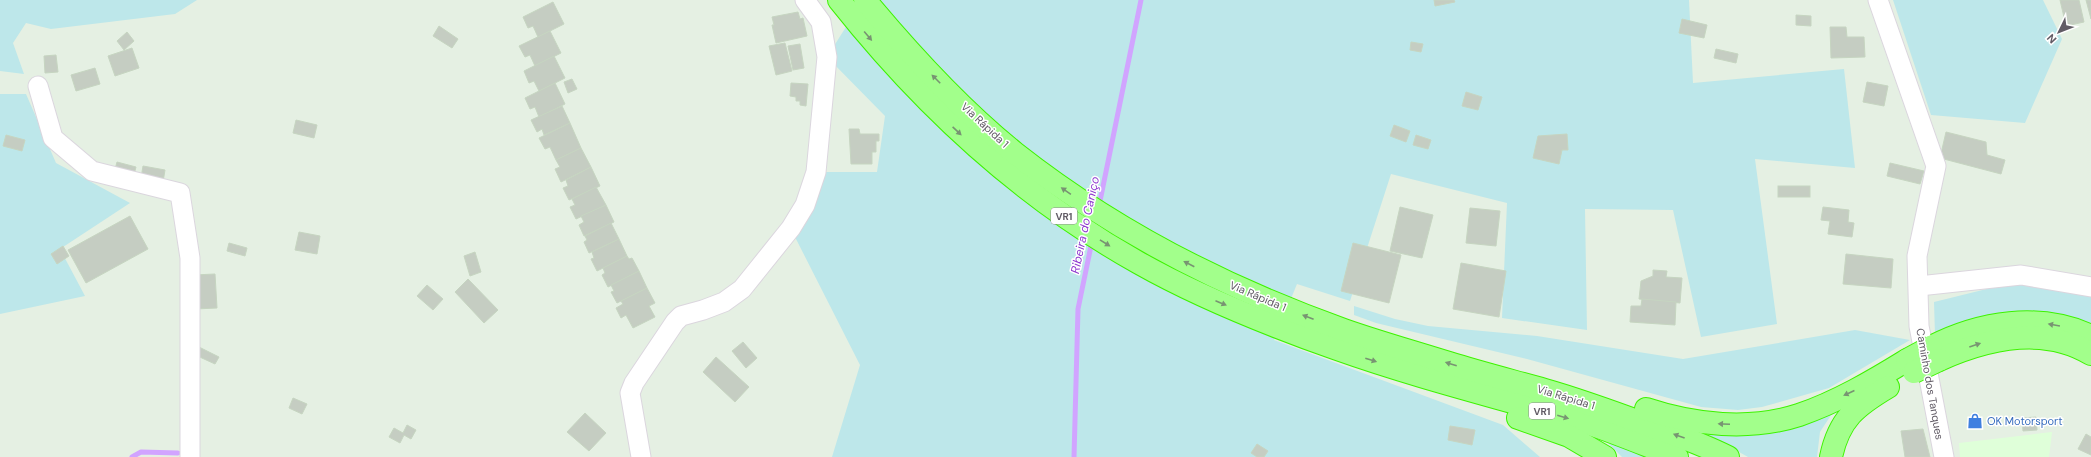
<svg xmlns="http://www.w3.org/2000/svg" width="2091" height="457" font-family="'DM Sans',sans-serif">
<rect width="100%" height="100%" fill="#e5f0e3"/>
<polygon fill="#dfffd9" points="2052,432 2049,457 1960,457 1959,443"/>
<g fill="#bde7ea">
<polygon points="0,0 197,0 175,14 51,29 26,23 13,43 24,74 0,71"/>
<polygon points="863,0 1689,0 1693,83 1844,69 1855,168 1755,159 1777,324 1701,337 1673,210 1585,209 1587,330 1502,318 1507,203 1391,174 1350,301 1297,284 1274,340 1503,425 1540,457 832,457 860,365 795,237 816,172 877,172 885,116 827,57"/>
<polygon points="1893,0 2043,0 2062,39 2025,123 1931,115"/>
<polygon points="0,94 26,94 56,163 130,203 60,249 85,296 0,314"/>
<polygon points="2023,280 2091,294 2091,329 2051,314 1994,314 1935,335 1934,302"/>
<polygon points="1354,306 1395,319 1428,326 1537,336 1683,359 1855,330 1910,340 1829,388 1762,407 1738,410 1701,407 1527,359 1376,323 1354,315"/>
<polygon points="1837,406 1820,432 1817,457 1748,457 1694,427"/>
<polygon points="1604,439 1652,457 1622,457"/>
</g>
<g fill="none" stroke-linecap="round" stroke-linejoin="round">
<g stroke="#d1a4ff" stroke-width="5">
<polyline points="1099,206 1141,0"/>
<polyline points="132,457 141,452 178,453"/>
<polyline points="1074,457 1078,309 1092,241"/>
</g>
</g>
<g fill="#c5cdc2" stroke="#c6d5c1">
<polygon points="1434,0 1454,0 1455,2 1435,6"/>
<polygon points="2060,0 2079,0 2084,22 2066,26"/>
<polygon points="2086,0 2091,0 2091,19"/>
<polygon points="553,2 564,24 538,37 533,26 528,28 523,17"/>
<polygon points="798,12 800,19 803,18 807,36 776,43 772,25 774,25 772,17"/>
<polygon points="1796,15 1811,16 1811,26 1796,25"/>
<polygon points="1682,19 1707,25 1704,38 1679,33"/>
<polygon points="439,26 458,39 452,48 433,36"/>
<polygon points="1830,27 1846,27 1847,37 1864,37 1865,57 1831,58"/>
<polygon points="550,31 561,53 535,66 530,55 525,57 519,46"/>
<polygon points="127,32 134,41 124,50 117,41"/>
<polygon points="1411,42 1423,44 1421,52 1410,50"/>
<polygon points="785,43 792,71 776,75 769,46"/>
<polygon points="800,44 804,68 793,70 788,46"/>
<polygon points="132,48 139,68 115,76 108,56"/>
<polygon points="1716,49 1738,54 1736,63 1714,58"/>
<polygon points="56,55 58,72 45,73 44,56"/>
<polygon points="554,56 565,78 539,91 534,81 529,83 524,71"/>
<polygon points="95,68 100,84 76,91 71,75"/>
<polygon points="572,79 577,89 568,93 564,82"/>
<polygon points="1867,82 1888,86 1884,106 1863,102"/>
<polygon points="555,83 565,104 539,117 535,107 530,109 525,98"/>
<polygon points="791,83 808,84 806,106 800,105 800,101 796,101 796,97 790,96"/>
<polygon points="1466,92 1482,97 1478,110 1462,106"/>
<polygon points="562,106 570,123 544,135 542,129 537,132 531,120"/>
<polygon points="296,120 317,125 314,138 293,133"/>
<polygon points="570,123 581,148 556,160 550,147 545,149 539,138"/>
<polygon points="1394,125 1410,131 1406,142 1390,136"/>
<polygon points="849,129 859,129 860,134 879,134 879,141 876,141 876,152 872,152 872,164 851,164"/>
<polygon points="1946,132 1986,142 1987,155 2005,160 2001,174 1940,158"/>
<polygon points="1567,134 1568,150 1562,150 1559,164 1533,158 1538,136"/>
<polygon points="6,135 25,140 22,151 3,146"/>
<polygon points="1416,135 1431,140 1428,149 1413,145"/>
<polygon points="581,148 591,167 561,182 555,169 560,167 556,160"/>
<polygon points="117,162 136,167 133,178 114,173"/>
<polygon points="1890,163 1924,171 1920,184 1887,176"/>
<polygon points="143,166 165,170 163,182 141,178"/>
<polygon points="591,167 600,186 569,200 563,188 568,186 566,180"/>
<rect x="1778" y="186" width="32" height="11"/>
<polygon points="596,187 606,205 576,219 570,207 575,205 572,199"/>
<polygon points="606,205 614,222 584,236 579,225 584,222 581,216"/>
<polygon points="1400,207 1433,215 1422,258 1390,251"/>
<polygon points="1823,207 1849,210 1848,222 1854,223 1852,237 1828,234 1830,221 1821,220"/>
<polygon points="1470,208 1500,211 1496,246 1466,243"/>
<polygon points="130,216 148,249 86,283 68,250"/>
<polygon points="611,223 619,239 589,253 584,242 587,240 585,236"/>
<polygon points="299,232 320,236 317,254 295,250"/>
<polygon points="619,239 627,256 597,271 591,259 594,258 592,252"/>
<polygon points="229,243 247,248 245,256 227,251"/>
<polygon points="1353,243 1401,255 1389,303 1341,291"/>
<polygon points="63,246 69,256 57,264 51,254"/>
<polygon points="475,252 481,272 470,276 464,256"/>
<polygon points="1846,254 1893,259 1891,288 1843,284"/>
<polygon points="627,256 629,259 632,258 639,271 608,287 602,275 605,273 603,268"/>
<polygon points="1461,263 1506,271 1499,317 1453,309"/>
<polygon points="1653,270 1667,271 1666,277 1682,278 1680,303 1639,299 1641,281 1653,276"/>
<polygon points="639,271 647,288 617,303 611,292 614,291 611,285"/>
<polygon points="215,274 217,308 195,309 194,275"/>
<polygon points="468,279 498,310 484,323 455,292"/>
<polygon points="427,285 443,299 433,310 417,296"/>
<polygon points="647,288 655,303 649,306 655,317 633,328 626,315 621,318 616,308 623,304 621,301"/>
<polygon points="1642,299 1676,302 1675,325 1630,322 1631,306 1641,306"/>
<polygon points="743,342 757,358 746,368 732,351"/>
<polygon points="195,345 219,357 215,364 191,353"/>
<polygon points="716,357 749,387 735,402 703,372"/>
<polygon points="293,398 307,404 302,414 289,408"/>
<polygon points="585,413 606,433 589,451 567,432"/>
<polygon points="2036,417 2037,430 2023,431 2022,418"/>
<polygon points="407,425 416,430 411,439 404,435 400,443 389,437 394,428 403,433"/>
<polygon points="1450,426 1475,430 1472,445 1448,440"/>
<polygon points="1923,429 1930,457 1905,457 1901,431"/>
<polygon points="2086,434 2091,437 2091,455 2078,449"/>
<polygon points="1257,444 1268,451 1264,457 1257,457 1251,453"/>
</g>
<g fill="none" stroke-linecap="round" stroke-linejoin="round">
<defs>
<g id="minor">
<polyline points="1878,0 1936,166 1917,256 1919,326 1944,457"/>
<polyline points="38,86 53,138 92,171 180,193 190,258 190,457"/>
<polyline points="1919,286 2021,275 2091,287"/>
<polyline points="641,457 630,393 634,383 675,322 681,316 703,310 724,302 742,289 791,228 805,205 816,172 827,57 821,22 805,0"/>
</g>
<g id="highway">
<path d="M839,0C923,106 1021,197 1139,263C1201,298 1269,325 1337,349C1396,370 1458,387 1519,404C1543,411 1567,416 1590,424C1619,434 1648,446 1677,457"/>
<path d="M865,0C910,54 960,109 1015,153C1114,231 1226,288 1344,330C1378,342 1414,352 1449,363C1481,373 1513,381 1545,390C1584,401 1621,415 1659,429C1682,437 1706,446 1728,457"/>
<path d="M1931,347C1980,322 2039,312 2091,336"/>
<path d="M1939,360C1986,339 2043,325 2091,354"/>
<path d="M1646,409C1694,425 1750,431 1799,415C1837,402 1873,381 1907,360"/>
<polyline points="1518,418 1569,436 1605,457"/>
<path d="M1831,457C1839,419 1856,406 1888,387"/>
</g>
</defs>
<use href="#minor" stroke="#dbd6de" stroke-width="21"/>
<use href="#highway" stroke="#3ef300" stroke-width="24"/>
<use href="#minor" stroke="#fff" stroke-width="19"/>
<use href="#highway" stroke="#a2ff8b" stroke-width="22"/>
<defs>
<g id="highway-bridge">
<polyline points="1907,360 1931,347"/>
<polyline points="1914,372 1939,360"/>
</g>
</defs>
<use href="#highway-bridge" stroke="#3ef300" stroke-width="24" stroke-linecap="butt"/>
<use href="#highway-bridge" stroke="#a2ff8b" stroke-width="22"/>
</g>
<defs><path id="oneway-solid" d="M-6-.8H1V-3.2L6.5 0L1 3.2V.8H-6Z"/></defs>
<g fill="#789472">
<use href="#oneway-solid" transform="translate(868 36) rotate(50)"/>
<use href="#oneway-solid" transform="translate(936 79) rotate(-135)"/>
<use href="#oneway-solid" transform="translate(957 131) rotate(43)"/>
<use href="#oneway-solid" transform="translate(1066 191) rotate(-145)"/>
<use href="#oneway-solid" transform="translate(1105 243) rotate(32)"/>
<use href="#oneway-solid" transform="translate(1189 264) rotate(-153)"/>
<use href="#oneway-solid" transform="translate(1221 303) rotate(23)"/>
<use href="#oneway-solid" transform="translate(1308 317) rotate(-159)"/>
<use href="#oneway-solid" transform="translate(2054 325) rotate(-170)"/>
<use href="#oneway-solid" transform="translate(1975 345) rotate(-19)"/>
<use href="#oneway-solid" transform="translate(1371 360) rotate(18)"/>
<use href="#oneway-solid" transform="translate(1451 364) rotate(-163)"/>
<use href="#oneway-solid" transform="translate(1849 393) rotate(155)"/>
<use href="#oneway-solid" transform="translate(1563 417) rotate(16)"/>
<use href="#oneway-solid" transform="translate(1724 424) rotate(-177)"/>
<use href="#oneway-solid" transform="translate(1679 436) rotate(-160)"/>
</g>
<defs>
<symbol id="shop-bare" viewBox="-9 -9 18 18"><path d="M-5-2.5h2.3a2.7 3.5 0 0 1 5.4 0H5L5.5 6h-11ZM-1.5-2.5h3a1.5 2.3 0 0 0-3 0Z" fill="#3f7fe0" stroke="#fff" stroke-width="2.5" paint-order="stroke"/></symbol>
</defs>
<g fill-rule="evenodd">
<use href="#shop-bare" x="1964" y="410" width="22" height="22"/>
</g>
<g text-anchor="middle" stroke-width="3" stroke-linejoin="round" paint-order="stroke">
<g fill="#fff" stroke="#908c93" stroke-width="1">
<rect x="1051" y="208" width="26" height="16" rx="3"/>
<rect x="1529" y="403" width="26" height="16" rx="3"/>
</g>
<g font-size="10" font-weight="bold" fill="#615b65">
<text x="1064" y="220">VR1</text>
<text x="1542" y="415">VR1</text>
</g>
<g font-size="11" fill="#615b65" stroke="#fff">
<text transform="translate(985 125) rotate(43)" y="4">Via Rápida 1</text>
<text transform="translate(1258 296) rotate(23)" y="4">Via Rápida 1</text>
<text transform="translate(1930 384) rotate(80)" y="4">Caminho dos Tanques</text>
<text transform="translate(1566 397) rotate(17)" y="4">Via Rápida 1</text>
</g>
<g font-size="11" fill="#366cbe" stroke="#fff" text-anchor="start">
<text x="1987" y="425">OK Motorsport</text>
</g>
<g font-size="12" font-style="italic" fill="#8f3acf" stroke="#fff">
<text transform="translate(1085 225) rotate(-78)" y="4">Ribeira do Caniço</text>
</g>
</g>
<g transform="translate(2059 32) rotate(227)" stroke="#ffffff" stroke-width="3" paint-order="stroke">
<path d="M0-3L7 15L0 10L-7 15Z" fill="#615b65"/>
<text y="-6" font-size="11" font-weight="bold" text-anchor="middle" fill="#615b65">N</text>
</g>
</svg>
